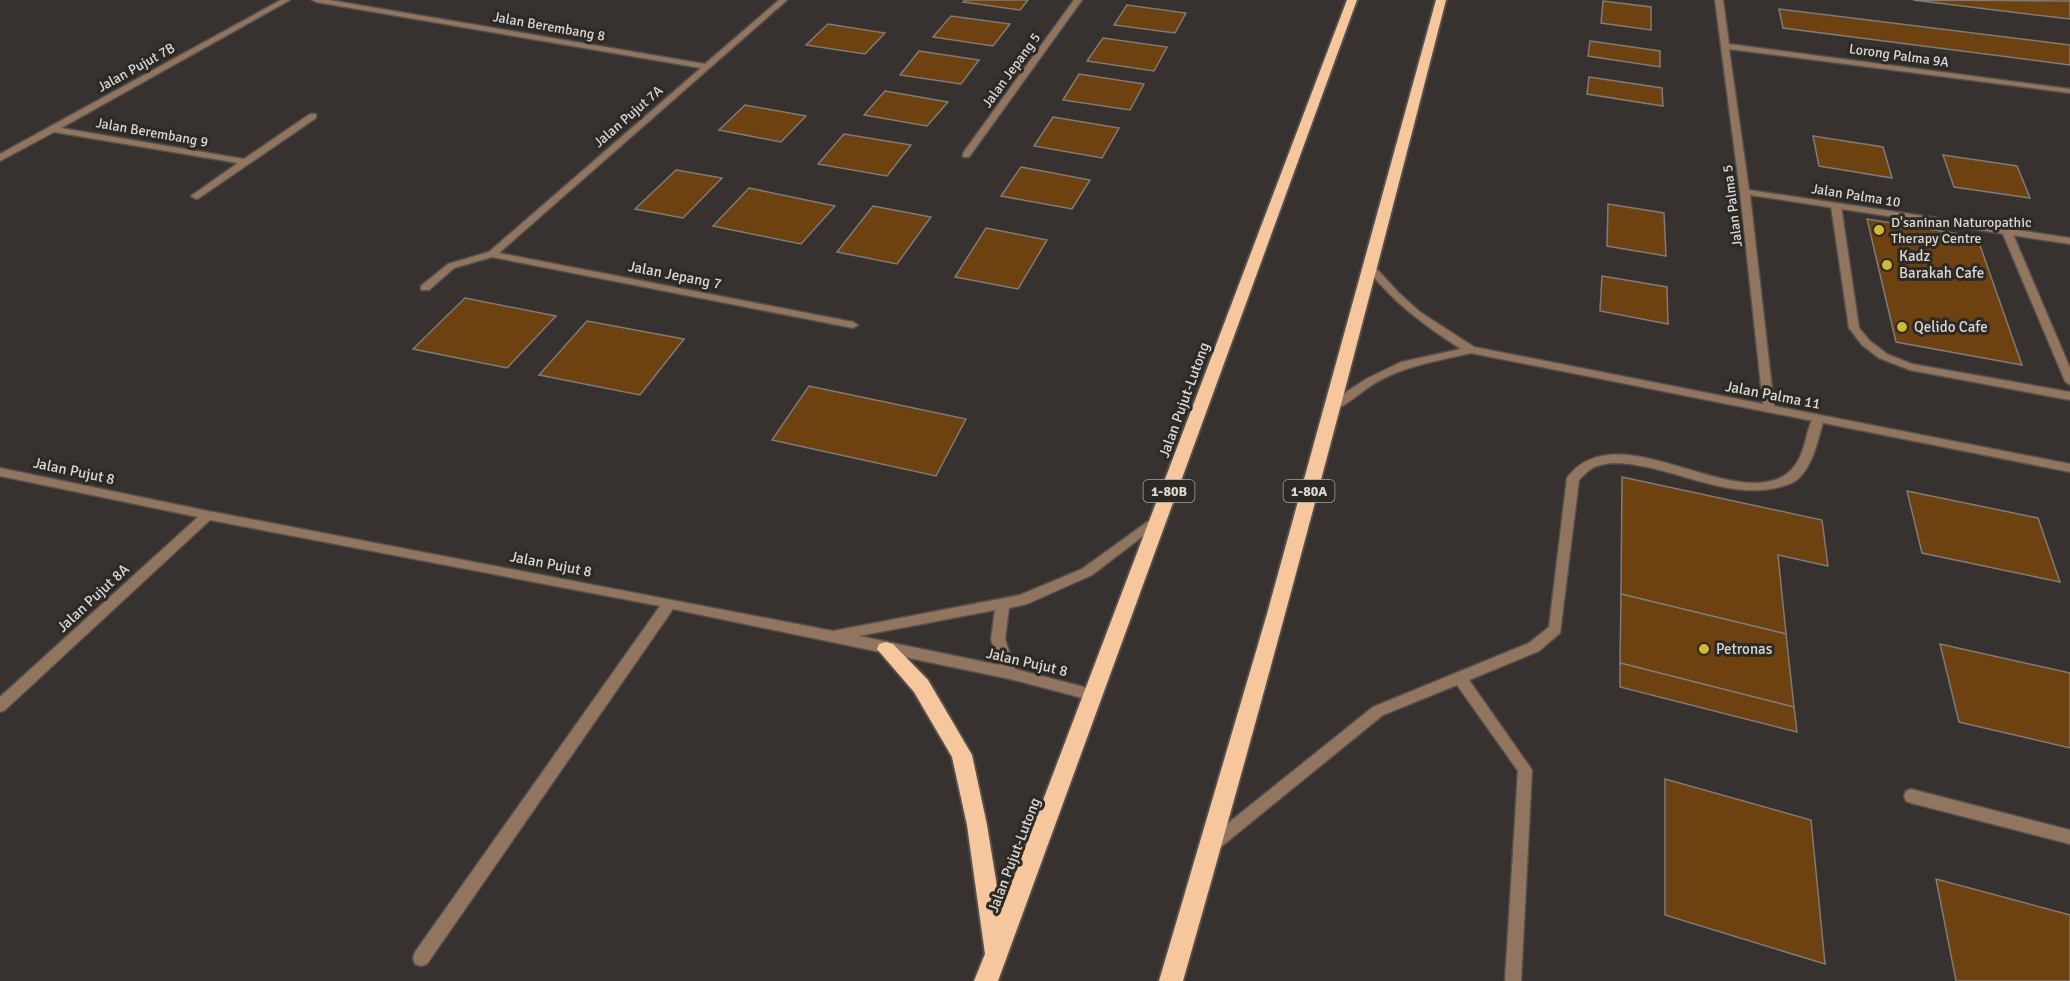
<svg xmlns="http://www.w3.org/2000/svg" width="2070" height="981" font-family="Signika,sans-serif">
<rect width="100%" height="100%" fill="#37322f"/>
<g fill="#6d4110" stroke="#7f7b76" stroke-width="1.5">
<polygon points="965,0 1028,0 1020,10 963,2"/>
<polygon points="1913,0 2070,1 2070,19"/>
<polygon points="1603,1 1651,7 1651,30 1601,23"/>
<polygon points="1127,5 1186,13 1175,33 1114,25"/>
<polygon points="1779,9 2070,45 2070,65 1783,28"/>
<polygon points="951,16 1010,24 993,46 933,37"/>
<polygon points="828,24 885,33 865,54 806,45"/>
<polygon points="1103,38 1167,47 1154,71 1087,61"/>
<polygon points="1590,41 1660,51 1660,67 1588,56"/>
<polygon points="919,51 979,60 961,84 900,75"/>
<polygon points="1079,74 1144,84 1130,110 1063,100"/>
<polygon points="1589,77 1662,88 1663,106 1587,94"/>
<polygon points="885,91 948,102 927,126 864,115"/>
<polygon points="745,105 806,116 781,142 719,130"/>
<polygon points="1053,117 1119,128 1102,158 1034,146"/>
<polygon points="844,134 911,145 887,176 818,164"/>
<polygon points="1813,136 1883,147 1892,178 1819,166"/>
<polygon points="1943,155 2017,166 2030,198 1954,187"/>
<polygon points="1021,167 1090,180 1072,209 1001,196"/>
<polygon points="676,170 722,178 683,218 635,209"/>
<polygon points="749,188 835,206 801,244 713,226"/>
<polygon points="1608,204 1664,213 1666,256 1607,246"/>
<polygon points="873,206 931,217 897,264 837,252"/>
<polygon points="1867,219 1977,237 2022,365 1896,342"/>
<polygon points="986,228 1047,240 1018,289 955,277"/>
<polygon points="1602,276 1667,287 1668,324 1600,311"/>
<polygon points="465,298 556,316 507,368 413,349"/>
<polygon points="587,321 684,339 640,395 539,375"/>
<polygon points="809,386 966,419 936,476 772,440"/>
<polygon points="1622,477 1822,520 1828,566 1778,555 1786,634 1621,594"/>
<polygon points="1907,491 2038,518 2060,582 1922,553"/>
<polygon points="1621,594 1786,634 1794,707 1620,663"/>
<polygon points="1940,644 2070,673 2070,748 1959,722"/>
<polygon points="1620,663 1794,707 1797,732 1620,687"/>
<polygon points="1665,779 1811,820 1825,964 1665,915"/>
<polygon points="1936,879 2070,915 2070,981 1956,981"/>
</g>
<g fill="none" stroke-linecap="round" stroke-linejoin="round">
<defs>
<g id="service">
<polygon points="1836,203 1841,206 1859,328 1870,341 1887,354 1912,364 2070,392 2070,400 1910,370 1879,358 1862,345 1849,328 1831,206"/>
<polygon points="2007,229 2012,232 2070,368 2070,385 2065,381 2002,232"/>
<path d="M1818,415L1824,419C1818,439 1814,463 1799,478C1794,483 1789,484 1783,486C1739,500 1690,476 1647,467C1631,464 1613,460 1597,466C1590,468 1584,475 1579,480L1560,633L1539,651L1469,680L1532,770L1521,981H1505L1518,771L1457,685L1383,715L1217,850L1212,852L1207,850L1204,845L1207,840L1373,707L1529,643L1549,627L1567,478C1612,417 1712,496 1771,481C1813,471 1801,421 1818,415Z"/>
</g>
<g id="minor">
<polygon points="281,0 290,0 61,128 244,159 310,114 316,114 316,118 199,198 196,199 191,196 238,163 54,132 0,161 0,154"/>
<polygon points="312,0 329,0 705,64 779,0 787,0 499,253 853,322 858,325 853,328 492,257 454,268 429,290 421,290 421,286 448,264 489,252 701,68 316,2"/>
<polygon points="1074,0 1082,0 969,157 963,157 963,153"/>
<path d="M1715,0H1723L1729,44L2070,89V93L1729,49L1749,190L2070,238V244L1750,195L1774,406L2070,464V472L1471,353C1437,361 1402,366 1372,385C1362,391 1340,412 1328,410L1326,407L1328,404L1366,379L1401,362L1461,349C1425,326 1394,303 1368,270L1366,268L1371,265L1374,266L1398,292L1420,312L1474,347L1763,404L1740,192Z"/>
<path d="M0,468L208,511L833,631L1020,595L1082,569L1154,517H1162L1164,520L1092,575L1027,604L1009,608L1005,639L1015,669L1099,691L1101,695L1099,699L1094,701L1010,679L673,609L427,964L421,966L415,964L413,958L415,952L660,606L210,520L5,710L0,712V697L198,517L0,476ZM995,610L991,639L999,665L859,636Z"/>
<polygon points="1911,789 2070,830 2070,844 1911,803 1906,801 1904,796 1906,791"/>
</g>
<g id="trunk">
<polygon points="1347,0 1357,0 998,981 974,981 985,954 967,825 952,757 914,692 877,649 879,644 886,642 893,644 928,680 972,755 987,825 1001,911"/>
<path d="M1436,0H1446C1362,328 1276,656 1183,981H1159L1267,614Z"/>
</g>
</defs>
<use href="#service" stroke="#55504d" stroke-width="3"/>
<use href="#minor" stroke="#55504d" stroke-width="3"/>
<use href="#trunk" stroke="#55504d" stroke-width="4"/>
<use href="#service" fill="#91755e" fill-rule="evenodd"/>
<use href="#minor" fill="#91755e" fill-rule="evenodd"/>
<use href="#trunk" fill="#f6c69c" fill-rule="evenodd"/>
</g>
<g fill="#d1b736" stroke="#2d2925" stroke-width="2">
<circle cx="1879" cy="230" r="6"/>
<circle cx="1887" cy="265" r="6"/>
<circle cx="1902" cy="327" r="6"/>
<circle cx="1704" cy="649" r="6"/>
</g>
<g text-anchor="middle" stroke-width="6" stroke-linejoin="round" paint-order="stroke">
<g font-size="14" fill="#dbd8d6" stroke="#2d2925">
<text transform="translate(549 26) rotate(10)" y="5">Jalan Berembang 8</text>
<text transform="translate(1899 55) rotate(8)" y="5">Lorong Palma 9A</text>
<text transform="translate(136 67) rotate(-29)" y="5">Jalan Pujut 7B</text>
<text transform="translate(1011 70) rotate(-54)" y="5">Jalan Jepang 5</text>
<text transform="translate(628 116) rotate(-41)" y="5">Jalan Pujut 7A</text>
<text transform="translate(152 132) rotate(10)" y="5">Jalan Berembang 9</text>
<text transform="translate(1856 195) rotate(9)" y="5">Jalan Palma 10</text>
<text transform="translate(1732 206) rotate(-97)" y="5">Jalan Palma 5</text>
</g>
<g font-size="14" fill="#dbd8d6" stroke="#2d2925" text-anchor="start">
<text x="1891" y="227">D'saninan Naturopathic<tspan x="1891" dy="16">Therapy Centre</tspan></text>
</g>
<g fill="#2d2925" stroke="#a7a4a1" stroke-width="1.5">
<rect x="1143.5" y="480" width="51" height="22" rx="4.5"/>
<rect x="1283.5" y="480" width="51" height="22" rx="4.5"/>
</g>
<g font-size="14" font-weight="bold" fill="#dbd8d6">
<text x="1169" y="496">1-80B</text>
<text x="1309" y="496">1-80A</text>
</g>
<g font-size="15" fill="#dbd8d6" stroke="#2d2925" text-anchor="start">
<text x="1899" y="261">Kadz<tspan x="1899" dy="17">Barakah Cafe</tspan></text>
<text x="1914" y="332">Qelido Cafe</text>
<text x="1716" y="654">Petronas</text>
</g>
<g font-size="15" fill="#dbd8d6" stroke="#2d2925">
<text transform="translate(675 275) rotate(11)" y="5">Jalan Jepang 7</text>
<text transform="translate(1773 395) rotate(11)" y="5">Jalan Palma 11</text>
<text transform="translate(1184 400) rotate(-70)" y="5">Jalan Pujut-Lutong</text>
<text transform="translate(74 471) rotate(12)" y="5">Jalan Pujut 8</text>
<text transform="translate(551 564) rotate(11)" y="5">Jalan Pujut 8</text>
<text transform="translate(93 598) rotate(-43)" y="5">Jalan Pujut 8A</text>
<text transform="translate(1027 662) rotate(13)" y="5">Jalan Pujut 8</text>
<text transform="translate(1014 855) rotate(-69)" y="5">Jalan Pujut-Lutong</text>
</g>
</g>
</svg>
